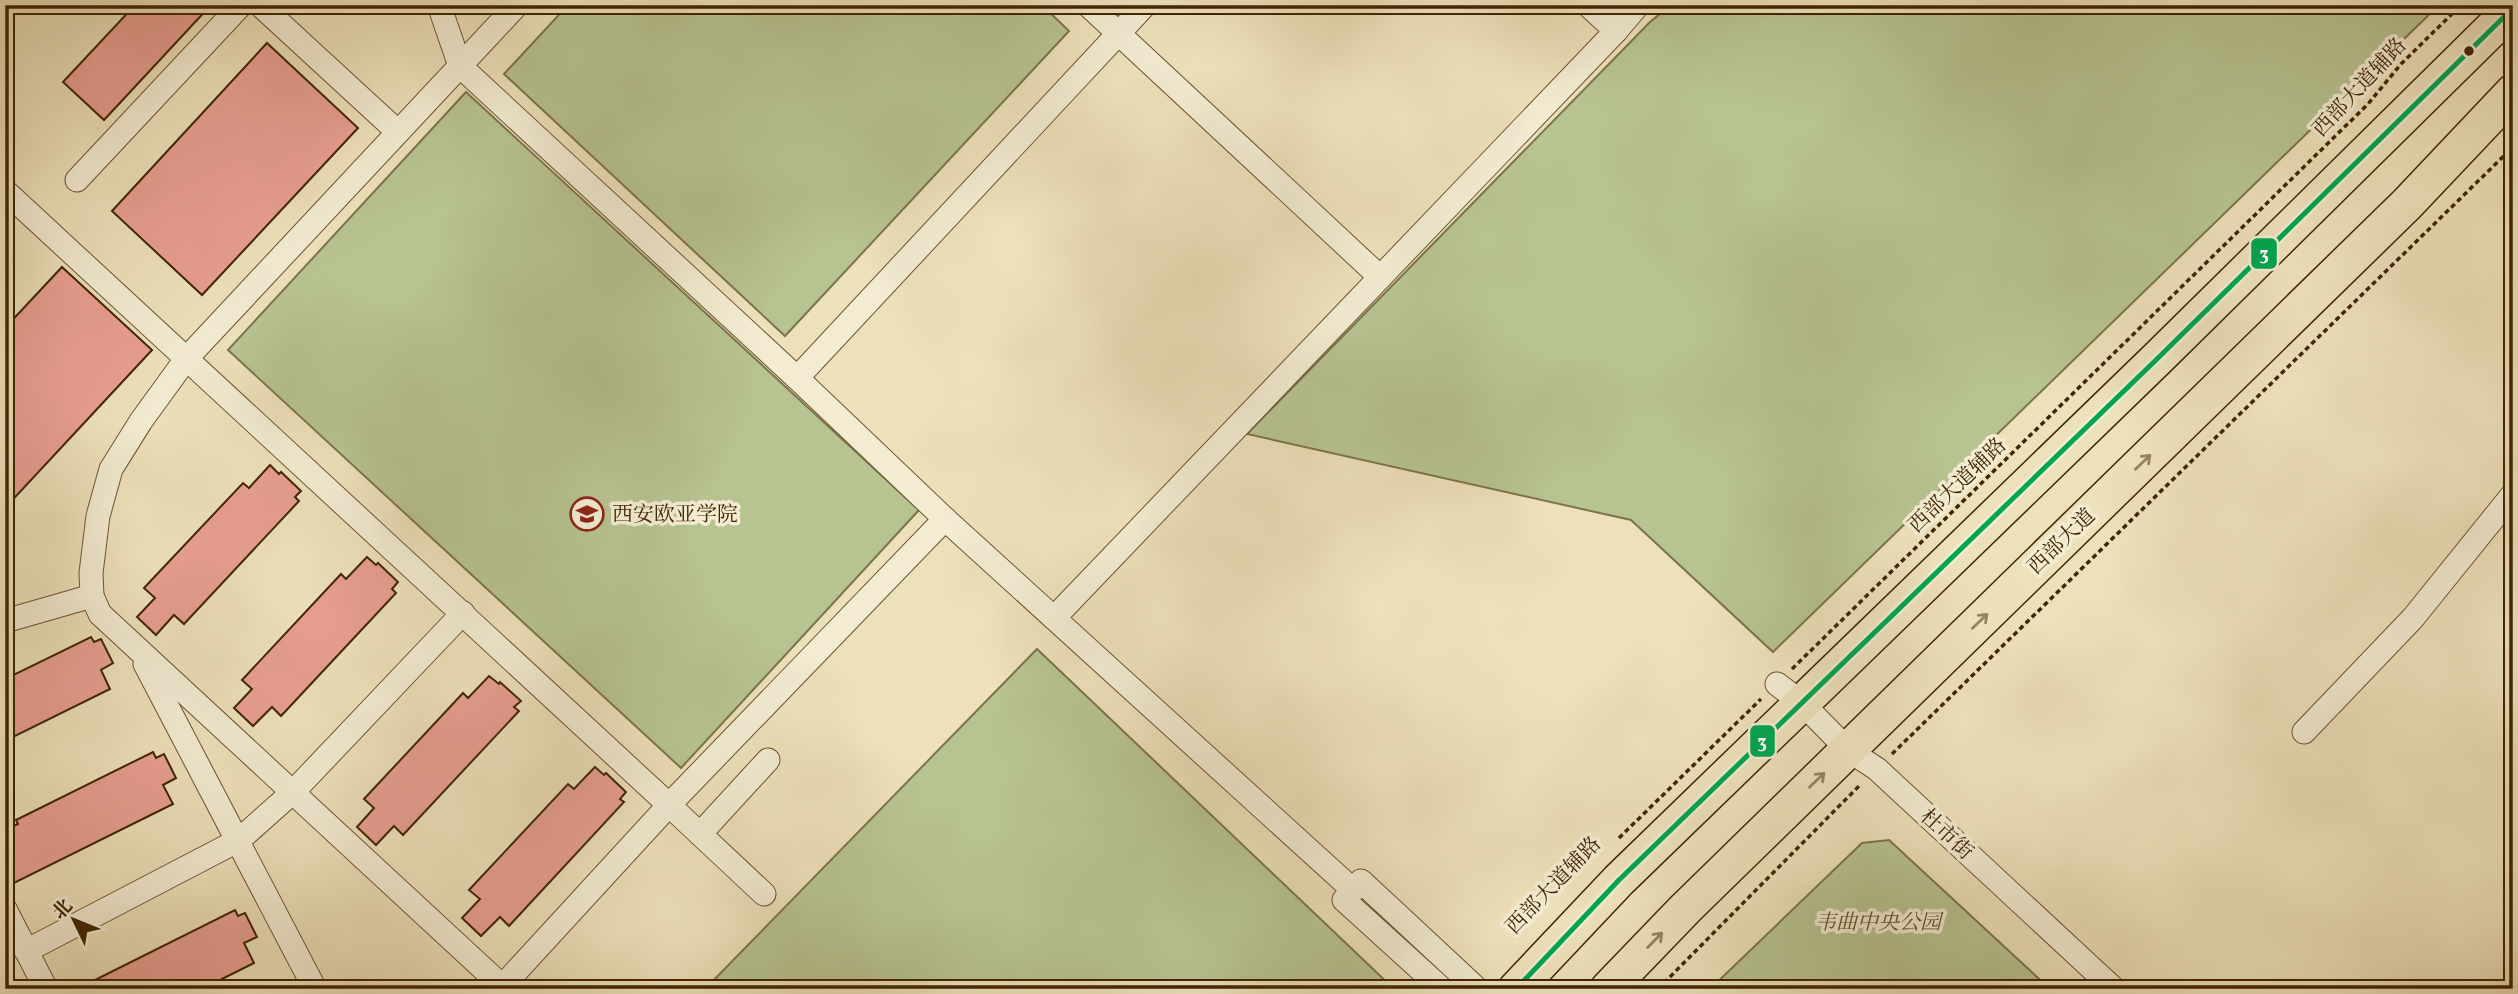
<svg xmlns="http://www.w3.org/2000/svg" width="2518" height="994" font-family="Vollkorn,'Noto Serif SC',serif">
<rect width="100%" height="100%" fill="#ede1bb"/>
<filter id="stains"><feTurbulence type="fractalNoise" baseFrequency=".00286" numOctaves="4"/><feColorMatrix values="0 0 0 0 .2 0 0 0 0 .09 0 0 0 0 .02 0 0 0 .5 -.17"/></filter>
<radialGradient id="worn" r=".72"><stop offset=".6" stop-color="#630" stop-opacity="0"/><stop offset="1" stop-color="#630" stop-opacity=".3"/></radialGradient>
<g fill="#b7c391" stroke="#7c744b" stroke-width="2">
<polygon points="568,5 1042,5 1069,31 785,336 504,74"/>
<polygon points="1671,5 2439,5 1773,652 1631,520 1247,434 1650,22"/>
<polygon points="466,92 919,510 681,768 228,350"/>
<polygon points="1037,649 1394,989 705,989"/>
<polygon points="1889,840 2050,989 1710,989 1862,843"/>
</g>
<g fill="#e89f93" stroke="#402505" stroke-width="2">
<polygon points="135,5 211,5 104,120 63,82"/>
<polygon points="267,43 358,128 202,295 112,211"/>
<polygon points="62,267 152,350 5,508 5,328"/>
<polygon points="270,465 279,474 281,472 301,491 295,497 299,501 184,624 174,615 156,635 137,617 155,598 144,588 243,483 249,488"/>
<polygon points="367,557 376,565 378,563 398,582 392,589 396,593 281,716 272,707 253,726 234,708 252,689 242,680 341,574 346,579"/>
<polygon points="91,637 94,642 101,639 113,663 101,670 110,689 5,741 5,679"/>
<polygon points="489,676 499,684 500,682 521,701 514,707 519,711 403,835 394,826 376,845 357,827 374,808 364,799 463,693 468,698"/>
<polygon points="153,752 156,758 164,754 176,778 163,785 173,804 12,884 5,870 5,830 18,824 16,820"/>
<polygon points="595,767 604,775 606,773 626,792 620,799 624,802 509,926 500,917 481,936 462,918 480,899 469,890 568,784 574,789"/>
<polygon points="235,910 238,916 245,913 257,937 244,943 254,963 202,989 77,989"/>
</g>
<g fill="none" stroke-linecap="round" stroke-linejoin="round">
<defs>
<g id="minor">
<polyline points="260,5 398,132"/>
<polyline points="439,5 460,66 797,378 945,519 1353,890"/>
<polyline points="1088,5 1380,277"/>
<polyline points="1588,5 1616,31 1638,5"/>
<polyline points="77,180 241,5"/>
<polyline points="5,191 669,805 945,519"/>
<polyline points="797,378 1145,5"/>
<polyline points="1054,618 1616,31"/>
<polyline points="5,621 92,596"/>
<polyline points="145,664 315,989"/>
<polyline points="1777,684 1802,703 1848,750 1877,769 2114,989"/>
<polyline points="2304,732 2413,618 2513,494"/>
<polyline points="700,834 768,760"/>
<polyline points="5,909 46,989"/>
<polyline points="26,951 239,840 293,792 463,613"/>
<polyline points="503,987 100,614 92,596 91,573 98,516 111,469 141,421 186,359 517,5"/>
<polyline points="500,989 669,805 764,894"/>
<polyline points="1442,989 1344,900 1361,881 1477,989"/>
</g>
<g id="primary">
<polyline points="1516,989 1619,880 2157,359 2513,8"/>
<polyline points="1608,989 1685,909 2407,204 2513,92"/>
</g>
</defs>
<use href="#minor" stroke="#6b5432" stroke-width="25"/>
<use href="#primary" stroke="#402505" stroke-width="38"/>
<g stroke="#402505" stroke-width="3.5" stroke-dasharray="5 3.5" stroke-linecap="butt">
<polyline points="1792,669 2368,104 2401,64 2461,5"/>
<polyline points="1892,754 2513,147"/>
<polyline points="1619,838 1761,699"/>
<polyline points="1658,989 1861,784"/>
</g>
<use href="#minor" stroke="#f3ecd3" stroke-width="23"/>
<use href="#primary" stroke="#ede1bb" stroke-width="35"/>
<defs>
<polyline id="bus-1" points="1516,989 1619,880 2157,359 2513,8"/>
</defs>
<use href="#bus-1" stroke="#f3ecd3" stroke-width="10"/>
<use href="#bus-1" stroke="#00a651" stroke-width="5"/>
</g>
<defs><path id="oneway-shaft" d="M-6 0H5M1.5-3L5.5 0L1.5 3" fill="none" stroke-width="1.6" stroke-linecap="round" stroke-linejoin="round" transform="scale(1.75)"/></defs>
<g stroke="#968360">
<use href="#oneway-shaft" transform="translate(2143 462) rotate(-44)"/>
<use href="#oneway-shaft" transform="translate(1980 621) rotate(-44)"/>
<use href="#oneway-shaft" transform="translate(1817 780) rotate(-44)"/>
<use href="#oneway-shaft" transform="translate(1655 940) rotate(-46)"/>
</g>
<defs>
<symbol id="university-ring" viewBox="-11 -11 22 22"><circle r="9.5" fill="#f3ecd3" stroke="#8f2418" stroke-width="1.5"/><path d="M0-5L7-2L0 1L-7-2ZM-4 1L0 2.5L4 1V4Q0 6-4 4Z" fill="#8f2418"/></symbol>
</defs>
<g fill-rule="evenodd">
<use href="#university-ring" x="568" y="495" width="38" height="38"/>
</g>
<circle fill="#402505" stroke="#f3ecd3" stroke-width="2.5" cx="2469" cy="51" r="6"/>
<g text-anchor="middle" stroke-width="7" stroke-linejoin="round" paint-order="stroke">
<g font-size="21" fill="#402505" stroke="#f3ecd3">
<text transform="translate(2359 87) rotate(-47)" y="7">西部大道辅路</text>
<text transform="translate(1957 485) rotate(-44)" y="7">西部大道辅路</text>
<text transform="translate(2061 541) rotate(-44)" y="7">西部大道</text>
<text transform="translate(1947 834) rotate(43)" y="7">杜市街</text>
<text transform="translate(1553 885) rotate(-46)" y="7">西部大道辅路</text>
</g>
<g font-size="21" fill="#402505" stroke="#f3ecd3" text-anchor="start">
<text x="612" y="521">西安欧亚学院</text>
</g>
<g font-size="21" font-style="italic" fill="#5e4c28" stroke="#f3ecd3">
<text x="1878" y="929">韦曲中央公园</text>
</g>
</g>
<g stroke="#f3ecd3" stroke-width="2.5">
<rect x="2250" y="237" width="28" height="33" rx="7" fill="#00a651"/>
<rect x="1749" y="724" width="27" height="34" rx="7" fill="#00a651"/>
</g>
<g font-size="19" text-anchor="middle" font-weight="bold" fill="#fff">
<text x="2264" y="260">3</text>
<text x="1762" y="748">3</text>
</g>
<rect width="2518" height="994" fill="none" stroke="#ede1bb" stroke-width="28"/>
<rect x="7" y="7" width="2504" height="980" fill="none" stroke="#402505" stroke-width="3.5"/>
<rect x="14" y="14" width="2490" height="966" fill="none" stroke="#402505" stroke-width="2"/>
<g transform="translate(74 920) rotate(313)" stroke="#f3ecd3" stroke-width="5" paint-order="stroke">
<path d="M0-5L12 26L0 18L-12 26Z" fill="#402505"/>
<text y="-10" font-size="19" font-weight="bold" text-anchor="middle" fill="#402505">北</text>
</g>
<rect width="100%" height="100%" filter="url(#stains)"/>
<rect width="100%" height="100%" fill="url(#worn)"/>
</svg>
